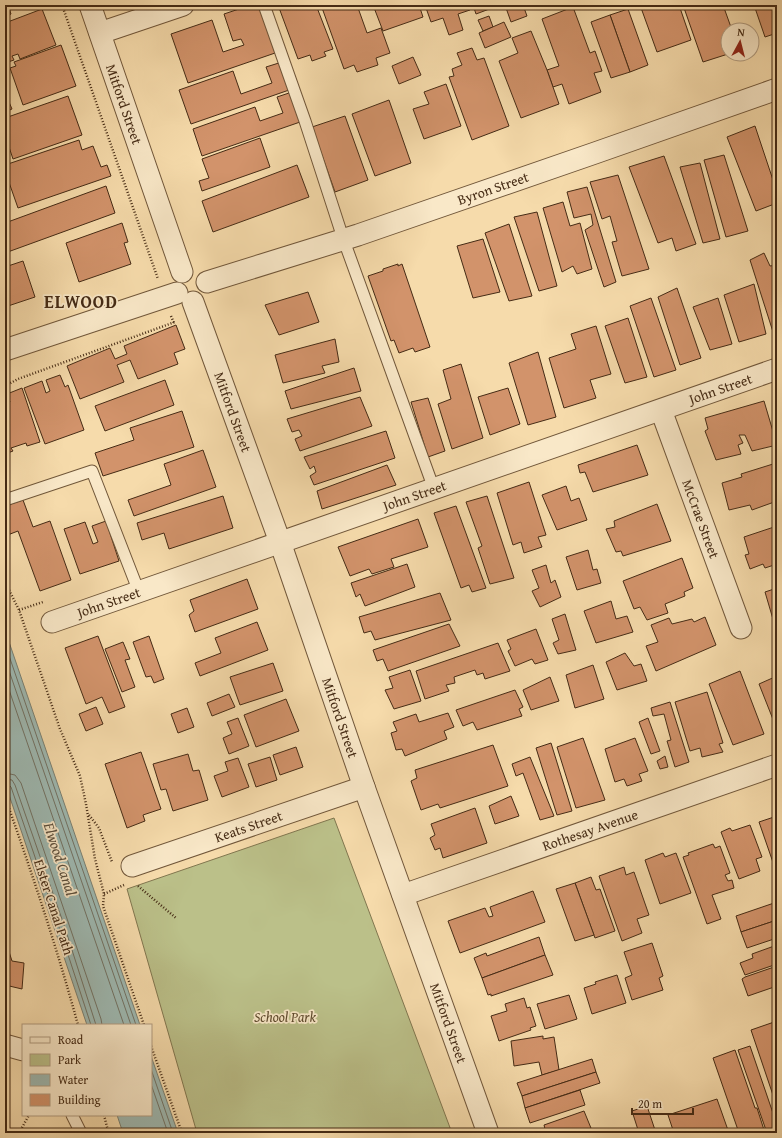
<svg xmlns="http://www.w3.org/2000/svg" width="782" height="1138" font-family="'Gentium Book Plus',serif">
<rect width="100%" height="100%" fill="#f6dbab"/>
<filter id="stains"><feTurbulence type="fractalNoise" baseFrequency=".005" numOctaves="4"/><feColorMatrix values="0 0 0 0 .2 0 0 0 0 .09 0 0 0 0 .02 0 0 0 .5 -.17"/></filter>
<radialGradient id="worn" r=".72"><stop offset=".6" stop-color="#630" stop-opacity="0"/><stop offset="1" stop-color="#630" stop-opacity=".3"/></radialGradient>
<polygon fill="#bbc089" stroke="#80764f" points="334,818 452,1133 197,1133 127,889"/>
<g fill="#9eb9b2" stroke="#7a8073">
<polygon points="5,633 8,639 140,1025 87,1025 5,783"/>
<polygon points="151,1056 178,1133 123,1133 117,1115 151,1115"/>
</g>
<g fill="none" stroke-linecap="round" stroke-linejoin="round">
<g stroke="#727264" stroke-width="1">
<polyline points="5,644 136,1025"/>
<polyline points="5,659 131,1025"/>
<polyline points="5,678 124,1025"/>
<polyline points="5,773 15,775 21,783 101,1019 102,1025"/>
<polyline points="5,779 12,780 15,785 64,925 96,1025"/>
<polyline points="5,784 8,784 11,787 59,927 91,1025"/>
<polyline points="151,1069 173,1133"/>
<polyline points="151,1084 168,1133"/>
</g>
</g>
<g fill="#d2936b" stroke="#452b15">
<polygon points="5,5 8,5 11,14 5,17"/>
<polygon points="251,5 261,5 278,52 188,83 171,34 212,20 223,52 244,45 241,39 233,41 224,14"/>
<polygon points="278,5 316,5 333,49 324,52 326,56 312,61 310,55 298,59"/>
<polygon points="321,5 357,5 367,33 381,28 390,53 376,58 378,65 357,72 354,65 344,69"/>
<polygon points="373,5 419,5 423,17 383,31"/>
<polygon points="425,5 469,5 470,10 458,14 463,30 449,35 443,18 431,22"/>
<polygon points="473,5 491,5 492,8 476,14"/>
<polygon points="505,5 523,5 527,16 511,22"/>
<polygon points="640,5 679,5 691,40 657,52"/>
<polygon points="683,5 723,5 732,30 728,30 728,54 703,62"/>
<polygon points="754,5 777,5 777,33 765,37"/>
<polygon points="573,7 590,53 595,51 602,71 594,73 601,92 569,104 562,84 553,87 547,70 559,66 542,19"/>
<polygon points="42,9 56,45 20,59 18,54 12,56 14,60 5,63 5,23"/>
<polygon points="628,9 648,65 630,72 610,15"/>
<polygon points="610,15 630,72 611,78 591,22"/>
<polygon points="489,16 493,27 483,31 478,20"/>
<polygon points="504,22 511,37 485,48 479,33"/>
<polygon points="531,31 547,70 559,104 521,118 499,61 518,53 512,38"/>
<polygon points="61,45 76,86 23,105 10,68 16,66 14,62"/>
<polygon points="472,48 477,60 484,58 509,126 472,140 449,77 454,76 452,69 462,65 457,53"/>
<polygon points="413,57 421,75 399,84 392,66"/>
<polygon points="282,62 292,89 191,124 179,90 233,71 241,94 272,83 266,67"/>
<polygon points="446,84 461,126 424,139 413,109 429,104 424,92"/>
<polygon points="292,92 303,121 202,156 193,129 255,107 260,121 283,113 277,97"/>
<polygon points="6,95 12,109 5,112 5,96"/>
<polygon points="68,96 82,135 13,159 5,135 5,118"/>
<polygon points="389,100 411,163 375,176 352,114"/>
<polygon points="345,116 368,180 335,192 312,127"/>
<polygon points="755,126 777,192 777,203 756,211 727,137"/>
<polygon points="260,138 270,167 202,191 199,181 209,178 202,159"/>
<polygon points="79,140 82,150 93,146 101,167 107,165 111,176 18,208 5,171 5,165"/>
<polygon points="724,155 748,231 726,237 704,160"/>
<polygon points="664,156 696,244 676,251 672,238 658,243 629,167"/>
<polygon points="700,163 720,239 703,243 680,167"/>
<polygon points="297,165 309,197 213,232 202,201"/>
<polygon points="618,175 649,269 622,276 612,242 617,241 610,216 602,219 590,182"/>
<polygon points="106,186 115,213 5,253 5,223"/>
<polygon points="587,187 616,282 604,287 585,230 593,225 591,214 574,218 567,192"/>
<polygon points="563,202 570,226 580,223 592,269 577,274 573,266 562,272 543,208"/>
<polygon points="537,212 557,286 539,291 514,217"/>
<polygon points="122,223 128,242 124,243 131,264 79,282 66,243"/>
<polygon points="509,224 532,296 509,301 485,233"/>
<polygon points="483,239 500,292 473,298 457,246"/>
<polygon points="764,253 770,266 777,265 777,334 774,335 750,260"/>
<polygon points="23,261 35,297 8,306 5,297 5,267"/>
<polygon points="398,264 398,266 402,264 430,347 415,352 413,348 399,353 394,340 391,341 368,276 383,271 383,269"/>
<polygon points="754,284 766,334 739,342 724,295"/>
<polygon points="677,288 701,358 680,365 658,297"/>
<polygon points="308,292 319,322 279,335 265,305"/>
<polygon points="651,298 676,370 654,377 630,306"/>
<polygon points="718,298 732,344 710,350 693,307"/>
<polygon points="628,318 647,377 625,383 605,326"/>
<polygon points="176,325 185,349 174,353 178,364 138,379 130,360 117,365 124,382 80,399 67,366 110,348 115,359 127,354 124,346"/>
<polygon points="596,326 611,374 590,380 596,398 564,408 549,358 576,349 571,334"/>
<polygon points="335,339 339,362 322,366 325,373 283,383 275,355"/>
<polygon points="538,352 556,417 528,425 509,363"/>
<polygon points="461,364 483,438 452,449 438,404 451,399 443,370"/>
<polygon points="354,368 361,391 291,409 285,391"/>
<polygon points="60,375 65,387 68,385 84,430 45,444 24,388 42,381 46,393 50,391 46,380"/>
<polygon points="165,380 174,405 105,431 95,406"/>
<polygon points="22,388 40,442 27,446 26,443 11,448 13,451 5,454 5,404 10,402 7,394"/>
<polygon points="508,388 520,424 490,435 478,397"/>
<polygon points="360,397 372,426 300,451 295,439 302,436 299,430 292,432 287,419"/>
<polygon points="428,398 445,451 428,457 411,402"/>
<polygon points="764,401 777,445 752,451 745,435 739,435 743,443 738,445 741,454 716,460 705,431 708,429 705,418"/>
<polygon points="182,411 194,447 103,476 95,453 134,440 130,428"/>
<polygon points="386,431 395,458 314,485 310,476 316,472 314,466 310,469 304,457"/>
<polygon points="637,445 648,475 593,492 585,472 580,473 578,465"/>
<polygon points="203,450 216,487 134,516 128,500 171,485 164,464"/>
<polygon points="773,464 777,475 777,501 752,510 750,505 729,510 722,483 742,477 741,474"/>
<polygon points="387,465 396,485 322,509 317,491"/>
<polygon points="529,482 546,535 538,537 542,547 524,553 521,542 513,545 497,493"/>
<polygon points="566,486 571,501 579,498 587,520 557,530 542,495"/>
<polygon points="223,496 233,528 169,549 164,533 142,540 137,523"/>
<polygon points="487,496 514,578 490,584 478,548 482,546 466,502"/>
<polygon points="23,500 33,527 50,521 71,580 40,591 18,531 5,536 5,506"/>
<polygon points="657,504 671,541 623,556 621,551 616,552 606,529 615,527 614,521"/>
<polygon points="456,506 486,588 472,592 469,585 461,588 434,513"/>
<polygon points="418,519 428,547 391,559 394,567 372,574 369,569 350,576 338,547"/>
<polygon points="106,521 119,561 80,574 64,529 85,522 93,544 98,542 92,526"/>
<polygon points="777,526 777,564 765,568 763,564 750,569 745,555 749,554 744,537"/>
<polygon points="588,550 593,570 597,569 601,583 577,590 566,557"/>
<polygon points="682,558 693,588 684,592 685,596 665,604 668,613 647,620 640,607 634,609 623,581"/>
<polygon points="407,564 415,587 365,606 360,594 356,597 351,583"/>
<polygon points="546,565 551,583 555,580 561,597 540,607 532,591 539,588 532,570"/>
<polygon points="247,579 258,609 195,632 189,615 194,611 190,600"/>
<polygon points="777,588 777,625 775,626 765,592"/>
<polygon points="440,593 451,620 375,640 371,631 364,633 359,617"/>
<polygon points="611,601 616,619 627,616 633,632 596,643 584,611"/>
<polygon points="565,614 576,650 558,654 553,643 559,640 552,619"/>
<polygon points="705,617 716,645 656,671 646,646 658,642 651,625 669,618 672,624 692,619 694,622"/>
<polygon points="257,622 268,650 200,676 195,663 221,653 215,638"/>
<polygon points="449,624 460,646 388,671 383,659 377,661 373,650"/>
<polygon points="536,629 548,660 535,664 532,659 515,666 508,651 511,649 507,640"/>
<polygon points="98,636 125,707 109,713 102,697 86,704 65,648"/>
<polygon points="149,636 164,679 154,683 151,676 146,677 133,642"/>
<polygon points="123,642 130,659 125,660 135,687 122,692 105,649"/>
<polygon points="498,643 510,671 485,679 483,673 477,675 475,670 454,677 455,683 446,685 449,691 425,699 416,671"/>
<polygon points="625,653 634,666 641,664 647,681 617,690 606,662"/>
<polygon points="273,663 283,691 240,705 230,677"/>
<polygon points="593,665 604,699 575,708 566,675"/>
<polygon points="410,670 421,701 394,709 385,690 393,688 389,677"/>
<polygon points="740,671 764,734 733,745 709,684"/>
<polygon points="777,676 777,727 776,727 759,684"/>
<polygon points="550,677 559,701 531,710 523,690"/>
<polygon points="515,690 523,707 519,709 522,716 477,730 473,722 463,726 456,710"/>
<polygon points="707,692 723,743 719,744 723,752 702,757 700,748 690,751 675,702"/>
<polygon points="229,694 235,707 212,716 207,703"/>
<polygon points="286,699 299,731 256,747 244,715"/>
<polygon points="670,702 689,762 675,767 667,741 671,740 664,714 653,716 651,708"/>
<polygon points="96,707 103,724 86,731 79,714"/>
<polygon points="187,708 194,727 178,733 171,714"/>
<polygon points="448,713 454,727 444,731 447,739 405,756 402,749 396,750 391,733 397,731 393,722 416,714 419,722"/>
<polygon points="238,718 249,746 229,754 223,738 232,734 227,722"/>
<polygon points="648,718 660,751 651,754 639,722"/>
<polygon points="583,738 605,800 576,808 557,747"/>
<polygon points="635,738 648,771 639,774 642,781 627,786 624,779 615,782 605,749"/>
<polygon points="551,743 572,811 557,815 536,748"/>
<polygon points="493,745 508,786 440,808 438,804 421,810 411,781 417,778 415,770"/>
<polygon points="296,747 303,767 280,775 273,755"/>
<polygon points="141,752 161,809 143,815 145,821 127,828 105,764"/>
<polygon points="188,754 193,771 199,770 208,800 173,811 166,789 161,790 153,764"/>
<polygon points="665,756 668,767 660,769 657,761"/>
<polygon points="270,757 277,780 256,787 248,764"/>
<polygon points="530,757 554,816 540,820 523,773 516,776 512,764"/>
<polygon points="238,758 249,787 222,797 214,776 228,771 225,762"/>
<polygon points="511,796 519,816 495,824 489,806"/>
<polygon points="475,808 487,843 443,858 440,848 435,850 430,838 435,835 431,824"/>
<polygon points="777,816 777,874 759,822"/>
<polygon points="750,825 762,857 756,859 760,871 739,879 721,832 730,828 732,831"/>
<polygon points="713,844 715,848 720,846 730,873 725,875 728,881 732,880 734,888 712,895 721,919 707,924 683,857 689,855 688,853"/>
<polygon points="663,853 665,857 676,853 691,893 660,904 645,860"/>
<polygon points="624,867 626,875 634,872 649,915 637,919 642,933 622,941 599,876"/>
<polygon points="591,877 596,890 600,889 615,931 595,938 575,883"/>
<polygon points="575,883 594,935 575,941 556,889"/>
<polygon points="533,891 545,922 460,953 448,921 485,908 489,917 493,916 490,907"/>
<polygon points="777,902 777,920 741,932 736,916"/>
<polygon points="777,920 777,938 747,948 741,932"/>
<polygon points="539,937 545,955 482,978 474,958 486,953 487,956"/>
<polygon points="5,939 12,961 24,963 22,989 5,985"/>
<polygon points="652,943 663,976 659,978 663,990 632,1000 625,978 632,975 624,952"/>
<polygon points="777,945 777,964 745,975 740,963 753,958 752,954"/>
<polygon points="545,955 553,975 491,996 491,994 488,995 482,978"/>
<polygon points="777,966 777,986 748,996 742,979 745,977"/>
<polygon points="617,975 626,1003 592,1014 584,988 596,984 595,982"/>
<polygon points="569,995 577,1019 545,1029 537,1004"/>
<polygon points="524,998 527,1008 530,1007 536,1026 530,1028 531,1030 499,1041 491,1016 507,1011 505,1004"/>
<polygon points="777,1021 777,1107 751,1030"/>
<polygon points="543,1036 543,1039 554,1037 559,1070 542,1075 539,1062 514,1066 511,1041"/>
<polygon points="750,1046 775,1119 777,1119 777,1133 767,1133 738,1050"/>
<polygon points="735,1050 755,1108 757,1108 765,1133 739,1133 713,1058"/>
<polygon points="592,1059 596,1072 522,1096 517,1083"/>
<polygon points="596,1072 600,1083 525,1108 522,1096"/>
<polygon points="580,1090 585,1105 530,1123 525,1108"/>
<polygon points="717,1099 729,1133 674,1133 668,1115"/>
<polygon points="647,1106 656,1133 639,1133 632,1111"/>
<polygon points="584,1111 593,1133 546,1133 544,1125"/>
</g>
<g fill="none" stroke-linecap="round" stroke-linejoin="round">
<defs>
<g id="service">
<polyline points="264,5 305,121 343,238 434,489"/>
<polyline points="5,500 92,471 139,592"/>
<polyline points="72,1115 81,1133"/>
</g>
<g id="minor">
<path id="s1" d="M90,5L182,272"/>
<polyline points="100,33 183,5"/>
<path id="s2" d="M207,282L358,235L595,153L777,89"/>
<path id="s3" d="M193,302L280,542L364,787L488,1133"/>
<polyline points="5,350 177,293"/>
<path id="s4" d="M661,410L741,628"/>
<path id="s5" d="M52,622L777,369"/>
<path id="s6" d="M132,866L364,787"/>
<path id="s7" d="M403,895L777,765"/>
<polyline points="5,1045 23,1050"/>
</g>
</defs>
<use href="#service" stroke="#71573a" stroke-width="13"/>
<use href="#minor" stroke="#71573a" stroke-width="23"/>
<g stroke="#452b15" stroke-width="2.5" stroke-dasharray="1 2" stroke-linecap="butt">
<polyline points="62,5 158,279"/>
<polyline points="171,316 174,323"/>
<polyline points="5,386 18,379 175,322"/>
<polyline points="5,582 19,610 60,729 80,776 86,804 95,859 104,894 103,906 144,1025"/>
<polyline points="19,610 43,602"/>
<path d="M5,797C32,873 57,948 78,1025"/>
<polyline points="89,815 99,828 112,862"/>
<polyline points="138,886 176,918"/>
<polyline points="104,894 124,885"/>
<polyline points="151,1046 182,1133"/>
<polyline points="104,1115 107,1127 110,1133"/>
<polyline points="240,1132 241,1133"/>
<polyline points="19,1133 29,1115"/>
</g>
<use href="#service" stroke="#f9e8c8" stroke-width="11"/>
<use href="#minor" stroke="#f9e8c8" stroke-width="21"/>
</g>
<g text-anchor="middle" stroke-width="3.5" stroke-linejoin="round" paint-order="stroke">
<g font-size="14" fill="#452b15" stroke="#f9e8c8">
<text dy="5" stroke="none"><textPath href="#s1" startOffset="105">Mitford Street</textPath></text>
<text dy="5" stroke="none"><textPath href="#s2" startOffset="301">Byron Street</textPath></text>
<text dy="5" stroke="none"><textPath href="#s5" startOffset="708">John Street</textPath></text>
<text dy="5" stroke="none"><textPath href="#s3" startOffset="117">Mitford Street</textPath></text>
<text dy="5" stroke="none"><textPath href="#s5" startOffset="384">John Street</textPath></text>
<text dy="5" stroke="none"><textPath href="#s4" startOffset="116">McCrae Street</textPath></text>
<text dy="5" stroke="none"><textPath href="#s5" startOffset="60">John Street</textPath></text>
<text dy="5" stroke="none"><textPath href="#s3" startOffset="441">Mitford Street</textPath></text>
<text dy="5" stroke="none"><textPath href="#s6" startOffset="123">Keats Street</textPath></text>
<text dy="5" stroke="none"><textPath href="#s7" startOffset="198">Rothesay Avenue</textPath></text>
<text transform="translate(54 907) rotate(72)" y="5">Elster Canal Path</text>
<text dy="5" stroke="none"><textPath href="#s3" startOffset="765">Mitford Street</textPath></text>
</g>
<g font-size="14" font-style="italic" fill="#5d492c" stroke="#f9e8c8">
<text x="285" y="1022">School Park</text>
</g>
<g font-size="15" font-style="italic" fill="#5b4e3c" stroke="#f9e8c8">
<text transform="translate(60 859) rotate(72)" y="5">Elwood Canal</text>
</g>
<g font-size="18" font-weight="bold" letter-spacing="1" fill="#452b15" stroke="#f9e8c8">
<text x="81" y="308">ELWOOD</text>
</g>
</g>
<rect width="782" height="1138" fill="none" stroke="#f6dbab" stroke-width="20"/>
<rect x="6" y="6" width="770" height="1126" fill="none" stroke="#452b15" stroke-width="2"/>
<rect x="10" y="10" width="762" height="1118" fill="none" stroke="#452b15"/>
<rect x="22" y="1024" width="130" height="92" fill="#f9e8c8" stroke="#b19c80"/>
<rect x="30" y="1037" width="20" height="6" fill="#f9e8c8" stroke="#b19c80"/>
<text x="58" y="1044" font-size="12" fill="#452b15">Road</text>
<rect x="30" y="1054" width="20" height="12" fill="#bbc089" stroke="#b19c80"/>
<text x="58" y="1064" font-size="12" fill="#452b15">Park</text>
<rect x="30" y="1074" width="20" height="12" fill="#9eb9b2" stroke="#b19c80"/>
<text x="58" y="1084" font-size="12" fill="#452b15">Water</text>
<rect x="30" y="1094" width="20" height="12" fill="#d2936b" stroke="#b19c80"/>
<text x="58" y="1104" font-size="12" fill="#452b15">Building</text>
<g transform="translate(740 42) rotate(7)"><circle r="19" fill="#f9e8c8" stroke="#b19c80"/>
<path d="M0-3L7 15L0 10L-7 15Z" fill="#8f2418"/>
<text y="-6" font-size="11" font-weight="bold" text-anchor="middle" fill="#452b15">N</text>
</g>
<path d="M632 1108v6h61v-6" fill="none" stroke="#452b15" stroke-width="2"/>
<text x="638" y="1108" font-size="12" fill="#452b15" stroke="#f9e8c8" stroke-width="3" paint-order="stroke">20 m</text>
<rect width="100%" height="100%" filter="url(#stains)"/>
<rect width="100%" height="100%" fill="url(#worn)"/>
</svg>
